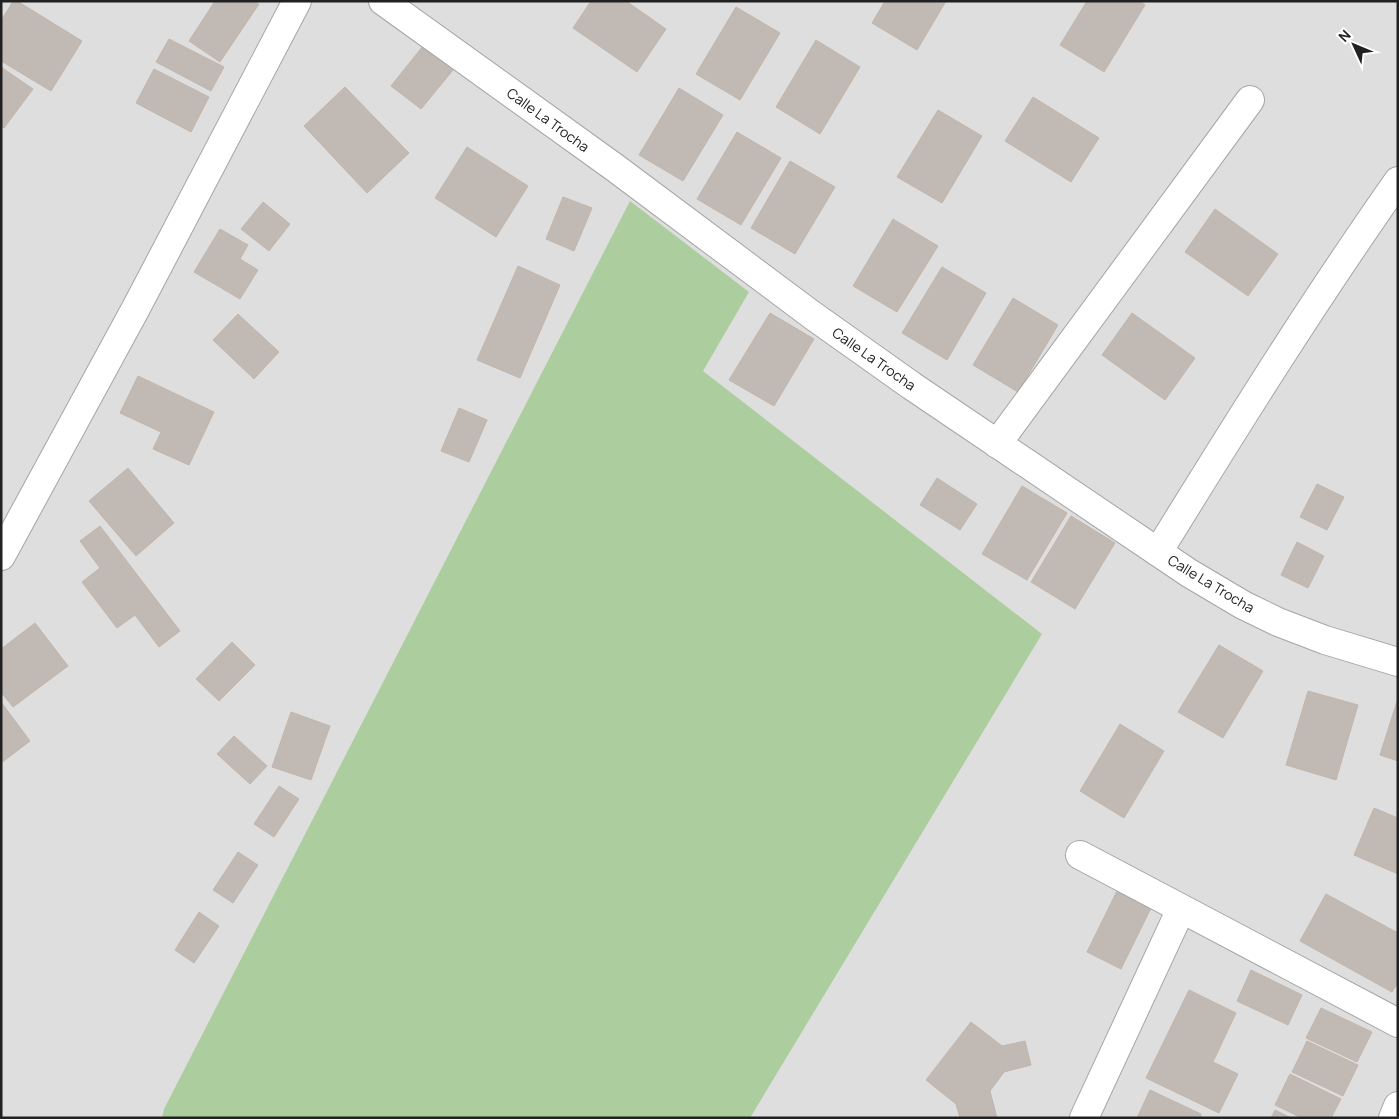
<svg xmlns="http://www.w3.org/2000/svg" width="1399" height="1119" font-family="Manrope,sans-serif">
<rect width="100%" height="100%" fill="#f1eee8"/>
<rect fill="#dfdede" x="1" y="1" width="1397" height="1117"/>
<polygon fill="#acce9e" points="630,201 749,292 703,371 1042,634 750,1118 162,1118 164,1109"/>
<g fill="#c1bab4" stroke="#c2b5aa">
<polygon points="13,1 17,1 82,41 51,91 1,61 1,21"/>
<polygon points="215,1 254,1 259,4 220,62 189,41"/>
<polygon points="591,1 626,1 666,29 637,72 573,28"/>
<polygon points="885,1 946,1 917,50 872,23"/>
<polygon points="1087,1 1139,1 1145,5 1104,72 1060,45"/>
<polygon points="736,7 780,33 740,100 696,74"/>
<polygon points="169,39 224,67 211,91 156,62"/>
<polygon points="816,40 860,67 820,134 776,107"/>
<polygon points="423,46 453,70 421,109 391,86"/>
<polygon points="1,67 33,89 4,128 1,126"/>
<polygon points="154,69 209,97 191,132 136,103"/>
<polygon points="345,87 409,153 367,193 304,126"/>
<polygon points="679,88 723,115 683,181 639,155"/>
<polygon points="1033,97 1099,138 1071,182 1005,141"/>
<polygon points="938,110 982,136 942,203 897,177"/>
<polygon points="737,132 781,158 741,225 697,199"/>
<polygon points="467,147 528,186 496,237 435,198"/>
<polygon points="790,161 835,187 795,254 751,228"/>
<polygon points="563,197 592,208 574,251 546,239"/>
<polygon points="263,202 290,224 269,251 241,229"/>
<polygon points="1215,209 1278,254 1248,296 1185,252"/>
<polygon points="893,219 938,246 897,312 853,286"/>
<polygon points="220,229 248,245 240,259 258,270 240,299 194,272"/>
<polygon points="518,266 560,285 520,378 477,360"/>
<polygon points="942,267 986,293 947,360 902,333"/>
<polygon points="1013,298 1058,325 1018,392 973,365"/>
<polygon points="770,313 814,339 774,406 729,380"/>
<polygon points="1132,313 1195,358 1165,400 1102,355"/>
<polygon points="238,314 279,352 254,379 213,340"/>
<polygon points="138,376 214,412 189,465 153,449 161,432 120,413"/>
<polygon points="459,408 487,420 469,462 441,451"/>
<polygon points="128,468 174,523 136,556 89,501"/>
<polygon points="937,478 977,504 960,530 920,505"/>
<polygon points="1317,484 1344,497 1327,530 1300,517"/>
<polygon points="1022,486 1067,513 1027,580 982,554"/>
<polygon points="1071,516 1115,543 1075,609 1031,582"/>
<polygon points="100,526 180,631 159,647 135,615 117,628 82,582 100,568 80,541"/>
<polygon points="1297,542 1324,556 1308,588 1281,575"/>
<polygon points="35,623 68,666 13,707 1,692 1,649"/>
<polygon points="232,642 255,665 219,701 196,679"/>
<polygon points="1219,645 1263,671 1223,738 1178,712"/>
<polygon points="1308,691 1358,705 1336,780 1286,765"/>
<polygon points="1398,698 1398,761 1380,755"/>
<polygon points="1,702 30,741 1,763"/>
<polygon points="291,712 330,726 311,780 272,767"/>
<polygon points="1120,724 1164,751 1124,818 1080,791"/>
<polygon points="234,736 267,766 250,784 217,754"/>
<polygon points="279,786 299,799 274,837 254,824"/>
<polygon points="1374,808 1398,818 1398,874 1354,855"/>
<polygon points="238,852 258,865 233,903 213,890"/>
<polygon points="1117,891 1151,908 1121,969 1087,952"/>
<polygon points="1326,894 1398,933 1398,982 1392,992 1300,941"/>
<polygon points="199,912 219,926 194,963 175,950"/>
<polygon points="1251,970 1302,995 1288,1025 1237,1001"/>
<polygon points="1189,990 1236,1013 1213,1062 1238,1074 1219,1113 1146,1078"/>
<polygon points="1321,1008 1372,1032 1357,1062 1306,1038"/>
<polygon points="971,1022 1002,1046 1025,1041 1031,1065 1004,1072 990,1091 997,1118 960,1118 956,1104 926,1080"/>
<polygon points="1307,1041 1358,1065 1343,1096 1292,1072"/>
<polygon points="1290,1074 1341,1099 1331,1118 1302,1118 1275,1105"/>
<polygon points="1150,1090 1201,1114 1200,1118 1137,1118"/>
<polygon points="1275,1110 1291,1118 1271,1118"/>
</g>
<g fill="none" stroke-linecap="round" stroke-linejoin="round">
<defs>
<g id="minor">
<polyline points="383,1 614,167 812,315 912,386 1189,573 1243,605 1278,622 1325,640 1398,662"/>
<polyline points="997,444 1250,100"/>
<path d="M1158,552C1235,427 1313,302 1398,181"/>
<polyline points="1,556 136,308 297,1"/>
<polyline points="1080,855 1398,1023"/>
<polyline points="1084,1118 1181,909"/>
<polyline points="1393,1118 1398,1106"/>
</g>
</defs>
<use href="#minor" stroke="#a5a5a5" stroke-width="30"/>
<use href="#minor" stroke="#fff" stroke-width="28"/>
</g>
<g text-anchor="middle" stroke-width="4" stroke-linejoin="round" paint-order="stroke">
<g font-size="14" fill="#212121" stroke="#fff">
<text transform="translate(548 120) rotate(36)" y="5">Calle La Trocha</text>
<text transform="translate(874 359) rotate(35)" y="5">Calle La Trocha</text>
<text transform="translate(1211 584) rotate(31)" y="5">Calle La Trocha</text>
</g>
</g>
<rect width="1399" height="1119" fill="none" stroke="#212121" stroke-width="5"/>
<g transform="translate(1354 45) rotate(314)" stroke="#ffffff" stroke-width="4" paint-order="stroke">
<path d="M0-4L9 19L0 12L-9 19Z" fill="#212121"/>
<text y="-8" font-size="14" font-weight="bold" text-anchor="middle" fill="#212121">N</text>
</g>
</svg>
